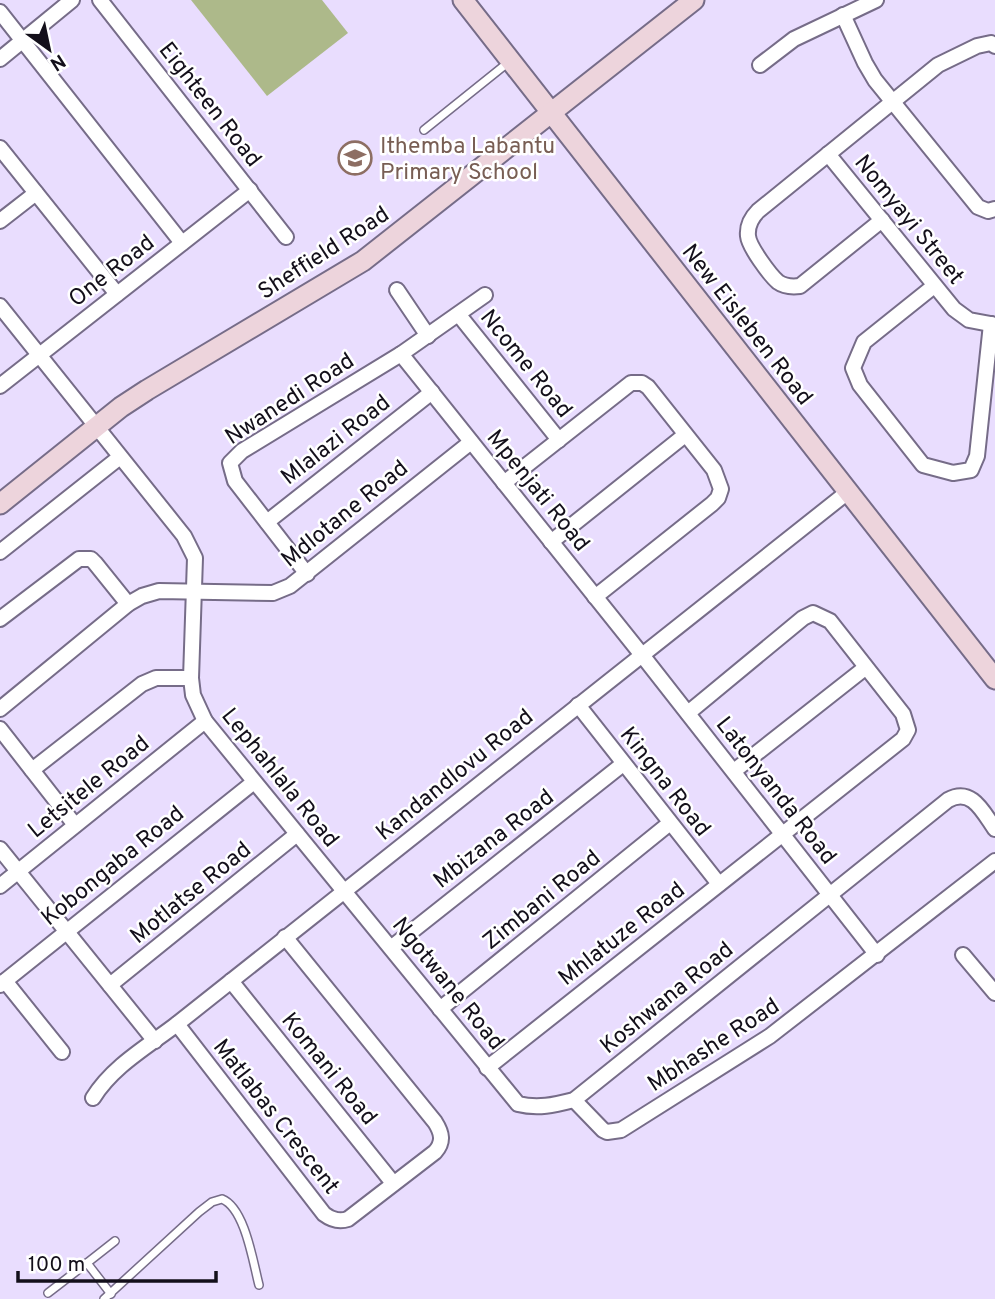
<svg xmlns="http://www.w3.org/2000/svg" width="995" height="1299" font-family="Overpass,sans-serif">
<rect width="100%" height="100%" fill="#e9ddfe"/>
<polygon fill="#adb98a" points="191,0 322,0 348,33 267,96"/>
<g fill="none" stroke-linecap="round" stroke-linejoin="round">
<defs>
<g id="lane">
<polyline points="424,130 510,61"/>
<polyline points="87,1263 115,1241"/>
<polyline points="48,1293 87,1263 111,1294"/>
<path d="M104,1299L199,1212L212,1202L222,1199C245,1208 253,1262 259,1285"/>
</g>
<g id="street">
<polyline points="100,0 286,237"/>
<polyline points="0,12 182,243"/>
<polyline points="843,15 865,63 875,80 978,207 988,211 995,209"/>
<polyline points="0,59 72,0"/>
<polyline points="760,65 794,39 876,0"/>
<polyline points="0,148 117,294"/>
<polyline points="828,154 954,309 969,320 995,325"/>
<path d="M882,220L800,286C792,287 785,287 778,282C770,275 749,247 748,236C747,226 751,218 758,211L938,65L977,46L991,43L995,46"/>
<polyline points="0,221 36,193"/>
<polyline points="934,286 864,342 853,368 860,385 923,465 953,473 971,470 977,456 991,324"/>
<polyline points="397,290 428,336"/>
<path d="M0,306L184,536L195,558L191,678L193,695L205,721L518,1104C538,1109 554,1105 574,1100L948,800C972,787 983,812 995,829"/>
<polyline points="459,315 559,440"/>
<polyline points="401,354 642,655 877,955"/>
<polyline points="0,386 250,190"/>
<polyline points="504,483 631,383 642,383 648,387 714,470 721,489 718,498 712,504 595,597"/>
<polyline points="267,522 432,392"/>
<polyline points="551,542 685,435"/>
<polyline points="0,552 120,457"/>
<polyline points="307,574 235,481 230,463 242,451 401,354 485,295"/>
<polyline points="0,619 79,559 91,559 95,563 128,604"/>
<polyline points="578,705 719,884"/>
<polyline points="0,709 128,604 142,596 159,591 273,593 290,586 471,442"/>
<polyline points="0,729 75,825"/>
<polyline points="32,770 142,684 156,678 191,678"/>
<polyline points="734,771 865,668"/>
<polyline points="0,849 155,1041"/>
<polyline points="0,886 205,721"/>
<polyline points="392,947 623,764"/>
<polyline points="963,955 995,993"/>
<polyline points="5,981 62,1052"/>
<polyline points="231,981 393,1183"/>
<polyline points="0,985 254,782"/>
<polyline points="110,985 297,834"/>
<polyline points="440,1009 670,823"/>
<path d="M177,1024L324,1214C332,1220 339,1222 348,1219L435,1152C444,1142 442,1133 435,1122L285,937"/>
<polyline points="487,1068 903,739 908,730 903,714 830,621 813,613 803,618 688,713"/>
<path d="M93,1098C113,1066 147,1047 177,1024L849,491"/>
<polyline points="574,1100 603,1130 607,1132 621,1130 770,1036 995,861"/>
</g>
<g id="secondary">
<polyline points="463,0 995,679"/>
<polyline points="0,504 121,407 147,390 363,261 694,0"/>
</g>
</defs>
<use href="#lane" stroke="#766c88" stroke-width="10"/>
<use href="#street" stroke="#766c88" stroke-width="18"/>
<use href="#secondary" stroke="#766c88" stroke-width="23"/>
<use href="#lane" stroke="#fff" stroke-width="7"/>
<use href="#street" stroke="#fff" stroke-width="14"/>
<use href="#secondary" stroke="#edd4dc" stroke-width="19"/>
</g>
<defs>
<symbol id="school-ring" viewBox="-11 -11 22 22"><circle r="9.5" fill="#fff" stroke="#8d6e63" stroke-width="1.5"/><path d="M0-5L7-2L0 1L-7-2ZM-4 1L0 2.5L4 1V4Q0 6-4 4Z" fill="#8d6e63"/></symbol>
</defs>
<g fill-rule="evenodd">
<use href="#school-ring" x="336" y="139" width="38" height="38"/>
</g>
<g text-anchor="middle" stroke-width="5" stroke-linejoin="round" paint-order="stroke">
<g font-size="23" fill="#130f1a" stroke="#fff">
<text transform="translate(211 104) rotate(52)" y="8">Eighteen Road</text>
<text transform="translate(910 219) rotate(51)" y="8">Nomyayi Street</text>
<text transform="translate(323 252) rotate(-33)" y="8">Sheffield Road</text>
<text transform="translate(111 270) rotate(-38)" y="8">One Road</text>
<text transform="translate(748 324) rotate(52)" y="8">New Eisleben Road</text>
<text transform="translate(527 363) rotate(51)" y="8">Ncome Road</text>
<text transform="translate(289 398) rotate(-33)" y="8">Nwanedi Road</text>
<text transform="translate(335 439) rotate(-38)" y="8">Mlalazi Road</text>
<text transform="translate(539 490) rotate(51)" y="8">Mpenjati Road</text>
<text transform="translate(344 513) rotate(-39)" y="8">Mdlotane Road</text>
<text transform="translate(454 774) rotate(-39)" y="8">Kandandlovu Road</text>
<text transform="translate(281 777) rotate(51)" y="8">Lephahlala Road</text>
<text transform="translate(666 781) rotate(52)" y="8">Kingna Road</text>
<text transform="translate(88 786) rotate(-39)" y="8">Letsitele Road</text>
<text transform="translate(777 790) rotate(52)" y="8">Latonyanda Road</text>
<text transform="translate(493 838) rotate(-38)" y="8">Mbizana Road</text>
<text transform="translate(112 865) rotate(-39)" y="8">Kobongaba Road</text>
<text transform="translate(190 892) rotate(-39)" y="8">Motlatse Road</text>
<text transform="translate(541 899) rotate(-39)" y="8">Zimbani Road</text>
<text transform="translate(621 933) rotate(-38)" y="8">Mhlatuze Road</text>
<text transform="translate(449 983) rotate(51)" y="8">Ngotwane Road</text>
<text transform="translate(666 997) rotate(-39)" y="8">Koshwana Road</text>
<text transform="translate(713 1044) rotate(-33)" y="8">Mbhashe Road</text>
<text transform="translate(330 1068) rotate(51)" y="8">Komani Road</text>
<text transform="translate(277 1116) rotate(52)" y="8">Matlabas Crescent</text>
</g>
<g font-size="23" fill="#785e54" stroke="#fff" text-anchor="start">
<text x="380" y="153">Ithemba Labantu<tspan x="380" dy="26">Primary School</tspan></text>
</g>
</g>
<g transform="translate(49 49) rotate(147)" stroke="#ffffff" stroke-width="5" paint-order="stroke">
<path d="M0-5L12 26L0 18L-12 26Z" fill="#130f1a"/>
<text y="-10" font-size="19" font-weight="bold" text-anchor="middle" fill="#130f1a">N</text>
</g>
<path d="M18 1271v10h198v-10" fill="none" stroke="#130f1a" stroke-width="3.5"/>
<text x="28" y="1271" font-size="21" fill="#130f1a" stroke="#ffffff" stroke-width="5" paint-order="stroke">100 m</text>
</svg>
